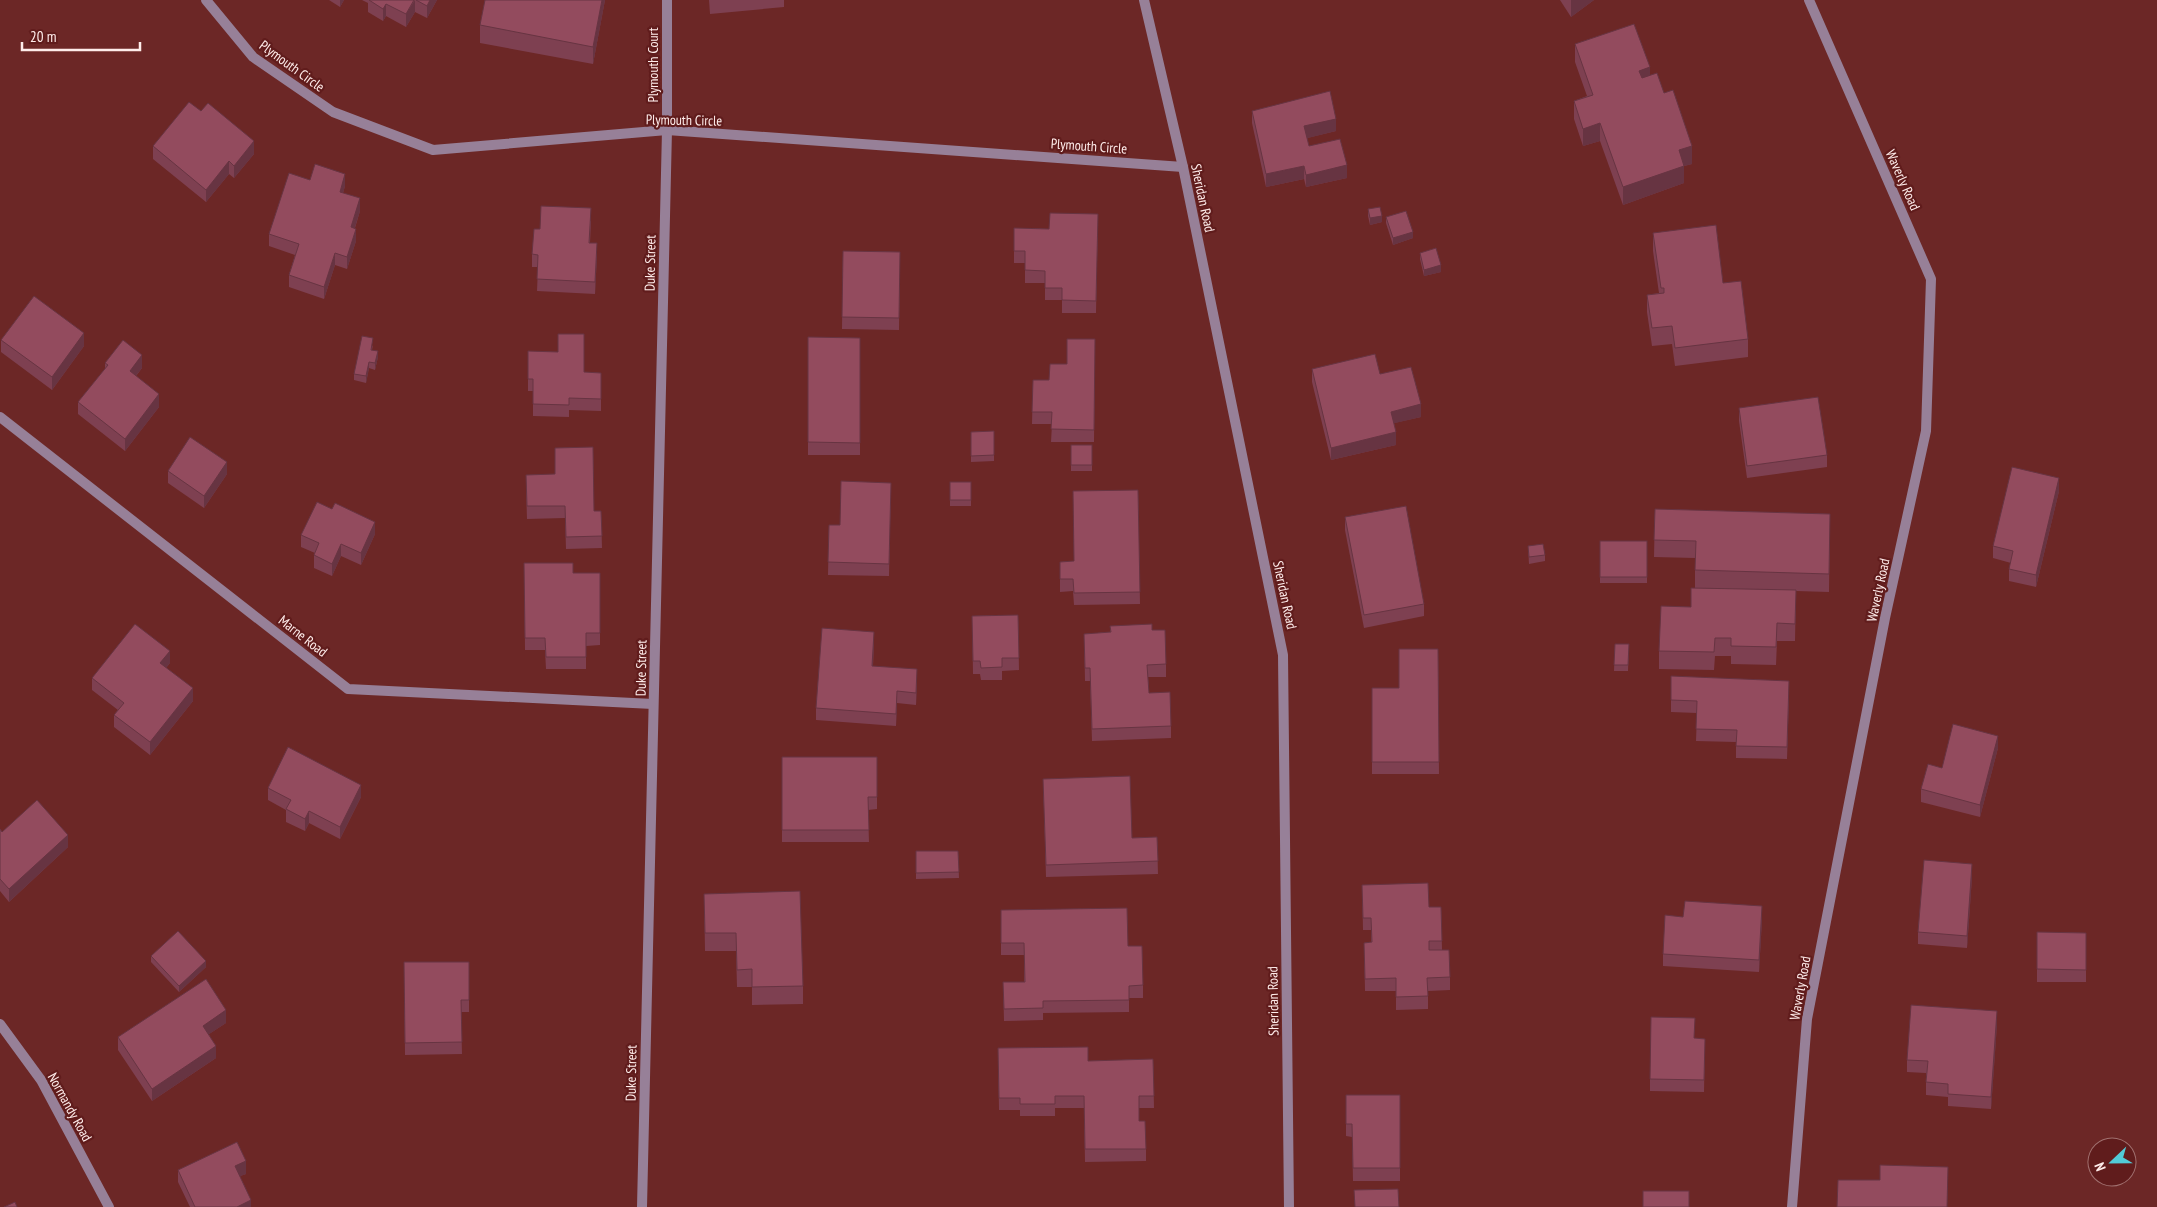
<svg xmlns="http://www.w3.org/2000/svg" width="2157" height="1207" font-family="'PT Sans Narrow',sans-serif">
<rect width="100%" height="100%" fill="#6c2726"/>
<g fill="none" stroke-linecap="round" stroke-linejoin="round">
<g stroke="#978098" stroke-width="10">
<polyline points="206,0 253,57 333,112 433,150 667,130 1183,167"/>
<polyline points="1144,0 1183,167 1283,655 1289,1207"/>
<polyline points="0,417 348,689 653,704"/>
<polyline points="0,1024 41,1080 109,1207"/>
<polyline points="642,1207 667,130 667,0"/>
<polyline points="1792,1207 1807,1019 1885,618 1926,431 1931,279 1809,0"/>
</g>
</g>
<g fill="#7e4051">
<polygon points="329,0 344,0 340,7"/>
<polygon points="362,0 437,0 427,18 415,12 406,27 386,16 383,21 368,12 368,3"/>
<polygon points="485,0 605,0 593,64 480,43 480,25"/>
<polygon points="709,0 784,0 784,7 710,14"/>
<polygon points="1560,0 1594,0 1571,17"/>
<polygon points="1575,44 1650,76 1692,164 1684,166 1684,183 1623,205 1600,141 1583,146 1574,119 1574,101 1587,96 1575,62"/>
<polygon points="201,111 254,154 234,178 229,174 206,202 153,159 153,146"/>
<polygon points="1252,111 1336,131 1307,138 1309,146 1347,178 1306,187 1304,179 1266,187 1252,123"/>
<polygon points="310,180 345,186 343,193 360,211 355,228 356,241 347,269 335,265 324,299 289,287 289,275 295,255 269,246 269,234"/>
<polygon points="1368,209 1382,222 1370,225 1368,216"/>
<polygon points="1098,214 1096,313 1062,313 1062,300 1045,300 1045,283 1025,283 1025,263 1014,263 1014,228 1049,229"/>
<polygon points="1386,217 1413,238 1393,245 1386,223"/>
<polygon points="591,221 590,243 597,255 595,294 537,291 538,267 532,267 532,254 540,229"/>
<polygon points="1653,233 1723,283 1748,339 1748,357 1675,366 1672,344 1652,346 1647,312 1647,295 1659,293 1653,251"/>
<polygon points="843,251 900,252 899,330 842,329"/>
<polygon points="1420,253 1441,272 1424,276 1420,259"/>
<polygon points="808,337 860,338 860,455 808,455"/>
<polygon points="1095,339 1094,442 1051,442 1052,424 1032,424 1033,380 1049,380"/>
<polygon points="1,340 84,346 52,390 1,352"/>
<polygon points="373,345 372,350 378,357 375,370 369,368 366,383 354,380 354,374"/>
<polygon points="528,351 584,372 601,373 601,411 569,410 569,417 533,416 533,391 528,391"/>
<polygon points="105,363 142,368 136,376 159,407 125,451 78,414 78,402 105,369"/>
<polygon points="1312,369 1421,417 1394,423 1396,445 1331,460 1312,382"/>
<polygon points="1739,408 1827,455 1827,467 1747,478 1739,421"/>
<polygon points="994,431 994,461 971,462 971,432"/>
<rect x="1071" y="445" width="21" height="26"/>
<polygon points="168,471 227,474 204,508 168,483"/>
<rect x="950" y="482" width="21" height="24"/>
<polygon points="891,483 889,576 828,575 829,525 840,525"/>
<polygon points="526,487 594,511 601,511 602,548 566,549 565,518 527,519"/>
<polygon points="1138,490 1140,604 1074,605 1073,591 1060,592 1060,562 1074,561"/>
<polygon points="2059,491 2036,587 2009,581 2009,569 2011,563 1993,558 1993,546"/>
<polygon points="1655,509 1830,514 1829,592 1796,591 1795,641 1777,641 1776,665 1731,664 1731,656 1715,656 1714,670 1659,669 1659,651 1691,607 1695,588 1695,558 1654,557"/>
<polygon points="1345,517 1424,604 1424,616 1364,628 1345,530"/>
<polygon points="375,534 361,565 341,556 332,576 314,568 314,555 315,553 301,547 301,535"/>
<rect x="1600" y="541" width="47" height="42"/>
<polygon points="1528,546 1545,555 1545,561 1529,564"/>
<polygon points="524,563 573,573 600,573 600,645 586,646 586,669 546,669 545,650 525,650"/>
<polygon points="1018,615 1019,670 1002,671 1002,680 981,680 980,674 973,674 972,616"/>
<polygon points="1110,626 1152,630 1166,664 1166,677 1148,677 1149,693 1171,726 1171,738 1092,741 1090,681 1085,681 1084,634 1110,632"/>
<polygon points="874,644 873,666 917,681 916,705 897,703 896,726 816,720 816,708"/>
<polygon points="1615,644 1629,644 1628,671 1614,671"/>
<polygon points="1438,649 1439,774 1372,774 1372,688 1399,688"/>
<polygon points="170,663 166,668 193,701 150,755 114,727 114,715 118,710 92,690 92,678"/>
<polygon points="1671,676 1789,693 1787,759 1736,758 1736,742 1696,741 1697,713 1671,712"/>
<polygon points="1998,748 1980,817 1921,802 1921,789"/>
<polygon points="782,757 877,797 877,809 868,810 869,842 782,842"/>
<polygon points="1043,779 1132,838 1157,837 1158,874 1046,877"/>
<polygon points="268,788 361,797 340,839 309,823 305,831 286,822 286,810 268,800"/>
<polygon points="0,829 2,832 68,847 9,902 0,891"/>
<polygon points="916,851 958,851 959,878 916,879"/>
<polygon points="1972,877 1967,948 1918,944 1918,932"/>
<polygon points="1362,885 1429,907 1441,907 1442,950 1450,977 1450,990 1428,991 1428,1009 1396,1010 1396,991 1365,991 1364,943 1371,942 1371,930 1363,930"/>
<polygon points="704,894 803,986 803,1004 752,1005 752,987 737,987 736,951 705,951"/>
<polygon points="1001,910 1128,946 1143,985 1143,998 1129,998 1129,1012 1043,1013 1043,1020 1004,1021 1003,982 1024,982 1024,955 1001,955"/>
<polygon points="1683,917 1762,919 1759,972 1663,966 1663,954"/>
<polygon points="2037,932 2086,933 2086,982 2037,982"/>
<polygon points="151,956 206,967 179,992 151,962"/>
<polygon points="404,962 469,962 469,1012 461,1012 462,1054 405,1055"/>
<polygon points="226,1023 209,1034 216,1058 152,1101 118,1050 118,1037"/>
<polygon points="1997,1024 1991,1109 1948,1106 1948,1097 1926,1095 1926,1073 1907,1072 1907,1060"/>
<polygon points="1695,1038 1705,1039 1704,1092 1650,1091 1650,1079"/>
<polygon points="998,1048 1088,1061 1153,1059 1154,1108 1139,1108 1139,1121 1146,1149 1146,1161 1085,1162 1084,1108 1055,1108 1055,1116 1020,1116 1020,1110 999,1110"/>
<polygon points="1346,1095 1400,1095 1400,1181 1353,1181 1352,1137 1346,1136"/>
<polygon points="178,1170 246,1174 240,1176 251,1207 190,1207 178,1182"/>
</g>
<g fill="#673442">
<polygon points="340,0 344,0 340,7"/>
<polygon points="415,0 415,12 406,27 406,14"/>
<polygon points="430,0 437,0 427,18 427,6"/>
<polygon points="602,0 605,0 593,64 593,47"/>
<polygon points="1571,0 1594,0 1571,17"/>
<polygon points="386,4 386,16 383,21 383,9"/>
<polygon points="1650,67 1650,85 1639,89 1639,71"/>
<polygon points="1336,119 1336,131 1304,139 1304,126"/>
<polygon points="1600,123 1600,141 1583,146 1583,129"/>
<polygon points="254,141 254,154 234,178 234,166"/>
<polygon points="1692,146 1692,164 1684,166 1684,183 1623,205 1623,187 1679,150"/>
<polygon points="229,161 229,174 206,202 206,190"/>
<polygon points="1347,165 1347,178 1306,187 1306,175"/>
<polygon points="1304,166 1304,179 1266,187 1266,174"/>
<polygon points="345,174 345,186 340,204 340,192"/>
<polygon points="360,198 360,211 351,240 351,227"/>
<polygon points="1382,216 1382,222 1370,225 1370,218"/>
<polygon points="356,229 356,241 347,269 347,257"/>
<polygon points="1413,232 1413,238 1393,245 1393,238"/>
<polygon points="597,243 597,255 595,294 595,282"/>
<polygon points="335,253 335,265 324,299 324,287"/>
<polygon points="1441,265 1441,272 1424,276 1424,270"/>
<polygon points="84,333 84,346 52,390 52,377"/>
<polygon points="378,351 378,357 375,370 375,363"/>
<polygon points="142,355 142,368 130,383 130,371"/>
<polygon points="369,362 369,368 366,383 366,376"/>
<polygon points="159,394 159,407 125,451 125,439"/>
<polygon points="1421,404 1421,417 1391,424 1391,412"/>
<polygon points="1396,432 1396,445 1331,460 1331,448"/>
<polygon points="227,462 227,474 204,508 204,496"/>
<polygon points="2059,478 2059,491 2036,587 2036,575"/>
<polygon points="375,522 375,534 361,565 361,553"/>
<polygon points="341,544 341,556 332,576 332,564"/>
<polygon points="874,632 874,644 872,678 872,666"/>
<polygon points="170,651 170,663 160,675 160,663"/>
<polygon points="917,669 917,681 916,705 916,693"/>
<polygon points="1789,681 1789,693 1787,759 1787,747"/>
<polygon points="193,688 193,701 150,755 150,742"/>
<polygon points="897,691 897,703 896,726 896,714"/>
<polygon points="1998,736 1998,748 1980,817 1980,805"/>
<polygon points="361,785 361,797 340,839 340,827"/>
<polygon points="309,811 309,823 305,831 305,819"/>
<polygon points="68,835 68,847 9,902 9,889"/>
<polygon points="1972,864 1972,877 1967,948 1967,936"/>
<polygon points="1762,906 1762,919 1759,972 1759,960"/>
<polygon points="206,961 206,967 179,992 179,986"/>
<polygon points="226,1010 226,1023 203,1038 203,1026"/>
<polygon points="1997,1011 1997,1024 1991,1109 1991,1097"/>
<polygon points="216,1046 216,1058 152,1101 152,1089"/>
<polygon points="246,1161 246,1174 235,1178 235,1166"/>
<polygon points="251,1200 251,1207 237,1207 237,1206"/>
</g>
<g fill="#934b5e" stroke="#673442">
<polygon points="369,0 414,0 406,14 386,4 383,9"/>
<polygon points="416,0 430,0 427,6"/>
<polygon points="485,0 602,0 593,47 480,25"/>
<polygon points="1634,24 1650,67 1639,71 1642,78 1657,73 1664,93 1673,90 1692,146 1679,150 1684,166 1623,187 1600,123 1583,129 1574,101 1593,95 1575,44"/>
<polygon points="1330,91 1336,119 1304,126 1309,146 1340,139 1347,165 1306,175 1304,166 1266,174 1252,111"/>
<polygon points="189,102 201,111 208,103 254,141 234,166 229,161 206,190 153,146"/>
<polygon points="315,164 345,174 340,192 360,198 351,227 356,229 347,257 335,253 324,287 289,275 299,244 269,234 289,173 310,180"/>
<polygon points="541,206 591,208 589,243 597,243 595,282 537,279 538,255 532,254 534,229 540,229"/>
<polygon points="1380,207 1382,216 1370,218 1368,209"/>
<polygon points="1406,211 1413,232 1393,238 1386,217"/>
<polygon points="1050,213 1098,214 1096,301 1062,300 1062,288 1045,288 1045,271 1025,270 1025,251 1014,251 1014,228 1049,229"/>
<polygon points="1716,225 1723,283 1741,281 1748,339 1675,348 1672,326 1652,328 1647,295 1664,293 1664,288 1661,288 1653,233"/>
<polygon points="1436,248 1441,265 1424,270 1420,253"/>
<polygon points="843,251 900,252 899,318 842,317"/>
<polygon points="34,296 84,333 52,377 1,340"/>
<polygon points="558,334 584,334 584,372 601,373 601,399 569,398 569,405 533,404 533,379 528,379 528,351 558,352"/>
<polygon points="362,336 373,338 371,350 378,351 375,363 369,362 366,376 354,374"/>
<polygon points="808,337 860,338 860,443 808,442"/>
<polygon points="1067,339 1095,339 1094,430 1051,429 1052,412 1032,412 1033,380 1049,380 1050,364 1067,364"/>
<polygon points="123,340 142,355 130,371 159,394 125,439 78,402 108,365 105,363"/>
<polygon points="1375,354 1380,374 1411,367 1421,404 1391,412 1396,432 1331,448 1312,369"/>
<polygon points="1818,397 1827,455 1747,466 1739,408"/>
<polygon points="994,431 994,455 971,456 971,432"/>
<polygon points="190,437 227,462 204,496 168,471"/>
<rect x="1071" y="445" width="21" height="20"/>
<polygon points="593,447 594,511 601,511 602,536 566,537 565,506 527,506 526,475 555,474 555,448"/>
<polygon points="2012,467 2059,478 2036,575 2009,569 2013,551 1993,546"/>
<polygon points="841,481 891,483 889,564 828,562 829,525 840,525"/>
<rect x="950" y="482" width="21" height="18"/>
<polygon points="1138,490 1140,592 1074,593 1073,579 1060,579 1060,562 1074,561 1073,491"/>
<polygon points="317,502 332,509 335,503 375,522 361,553 341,544 332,564 314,555 319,543 301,535"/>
<polygon points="1406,506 1424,604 1364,615 1345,517"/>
<polygon points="1655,509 1830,514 1829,574 1695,570 1696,541 1654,540"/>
<rect x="1600" y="541" width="47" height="36"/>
<polygon points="1543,544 1545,555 1529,557 1528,546"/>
<polygon points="524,563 573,563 573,573 600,573 600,633 586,633 586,657 546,657 545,638 525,638"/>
<polygon points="1691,588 1796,590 1795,624 1777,623 1776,647 1731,646 1731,638 1715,638 1714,652 1659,651 1661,606 1691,607"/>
<polygon points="1018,615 1019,658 1002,658 1002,667 981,668 980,661 973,661 972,616"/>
<polygon points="135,624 170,651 160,663 193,688 150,742 114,715 124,703 92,678"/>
<polygon points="1152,624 1152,630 1165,630 1166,664 1147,665 1149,693 1170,692 1171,726 1092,729 1090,668 1085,668 1084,634 1111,632 1110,626"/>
<polygon points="822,628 874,632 872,666 917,669 916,693 897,691 896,714 816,708"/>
<polygon points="1615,644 1629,644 1628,665 1614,665"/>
<polygon points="1399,649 1438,649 1439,762 1372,762 1372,688 1399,688"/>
<polygon points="1671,676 1789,681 1787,747 1736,746 1737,730 1696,729 1697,701 1671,700"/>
<polygon points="1953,724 1998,736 1980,805 1921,789 1928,764 1942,768"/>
<polygon points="288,747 361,785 340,827 309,811 305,819 286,809 291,800 268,788"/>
<polygon points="782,757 877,757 877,797 868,797 869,830 782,830"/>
<polygon points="1130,776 1132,838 1157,837 1158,861 1046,865 1043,779"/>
<polygon points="37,800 68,835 9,889 0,879 0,829 2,832"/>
<polygon points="916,851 958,851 959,872 916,873"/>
<polygon points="1924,860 1972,864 1967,936 1918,932"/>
<polygon points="1428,883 1429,907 1441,907 1442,941 1429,941 1429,950 1449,950 1450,977 1427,978 1428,996 1396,997 1396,978 1365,979 1364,943 1372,942 1371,918 1363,918 1362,885"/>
<polygon points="800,891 803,986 752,987 752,969 737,970 736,933 705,933 704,894"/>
<polygon points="1685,901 1762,906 1759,960 1663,954 1665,915 1683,917"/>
<polygon points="1127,908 1128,946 1142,946 1143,985 1129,986 1129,1000 1043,1001 1043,1008 1004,1009 1003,982 1025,982 1024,943 1001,943 1001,910"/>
<polygon points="178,931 206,961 179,986 151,956"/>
<polygon points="2037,932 2086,933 2086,970 2037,969"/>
<polygon points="404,962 469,962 469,1000 461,1000 462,1042 405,1043"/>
<polygon points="206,979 226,1010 203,1026 216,1046 152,1089 118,1037"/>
<polygon points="1911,1005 1997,1011 1991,1097 1948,1094 1948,1084 1926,1082 1928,1061 1907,1060"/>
<polygon points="1651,1017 1695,1018 1694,1038 1705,1039 1704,1080 1650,1079"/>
<polygon points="1088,1047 1088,1061 1153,1059 1154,1096 1139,1096 1139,1121 1145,1121 1146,1149 1085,1149 1084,1096 1055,1096 1055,1104 1020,1104 1020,1098 999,1098 998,1048"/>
<polygon points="1346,1095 1400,1095 1400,1168 1353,1168 1352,1124 1346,1124"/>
<polygon points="237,1142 246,1161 235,1166 251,1200 237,1207 195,1207 178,1170"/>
<polygon points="1880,1165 1948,1167 1947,1207 1837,1207 1838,1180 1880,1180"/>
<polygon points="1398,1189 1399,1207 1355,1207 1354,1190"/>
<rect x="1643" y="1191" width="46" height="16"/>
<polygon points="15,1202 17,1207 4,1207"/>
</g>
<g text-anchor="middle" stroke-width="4.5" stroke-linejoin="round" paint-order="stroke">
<g font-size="14" fill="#ffedeb" stroke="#601c1c">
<text transform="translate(653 65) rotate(-90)" y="5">Plymouth Court</text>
<text transform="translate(292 66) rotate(36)" y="5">Plymouth Circle</text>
<text transform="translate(684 120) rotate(1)" y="5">Plymouth Circle</text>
<text transform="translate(1089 146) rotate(4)" y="5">Plymouth Circle</text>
<text transform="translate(1903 180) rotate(66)" y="5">Waverly Road</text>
<text transform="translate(1203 198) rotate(78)" y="5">Sheridan Road</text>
<text transform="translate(650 263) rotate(-89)" y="5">Duke Street</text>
<text transform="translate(1878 590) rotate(-78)" y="5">Waverly Road</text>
<text transform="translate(1285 595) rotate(78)" y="5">Sheridan Road</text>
<text transform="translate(303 636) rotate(38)" y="5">Marne Road</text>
<text transform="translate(641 668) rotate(-89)" y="5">Duke Street</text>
<text transform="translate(1800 988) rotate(-80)" y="5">Waverly Road</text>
<text transform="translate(1273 1001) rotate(-91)" y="5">Sheridan Road</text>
<text transform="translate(631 1073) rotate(-89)" y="5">Duke Street</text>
<text transform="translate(70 1107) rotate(61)" y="5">Normandy Road</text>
</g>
</g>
<g transform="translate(2112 1162) rotate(248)"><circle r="24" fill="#601c1c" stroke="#a0706f"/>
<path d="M0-4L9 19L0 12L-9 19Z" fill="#52cbd7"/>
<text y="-8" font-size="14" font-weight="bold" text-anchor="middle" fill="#ffedeb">N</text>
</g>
<path d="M22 42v8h118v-8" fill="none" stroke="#ffedeb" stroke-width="2.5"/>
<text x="30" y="42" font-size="15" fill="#ffedeb" stroke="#601c1c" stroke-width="4" paint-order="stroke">20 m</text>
</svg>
